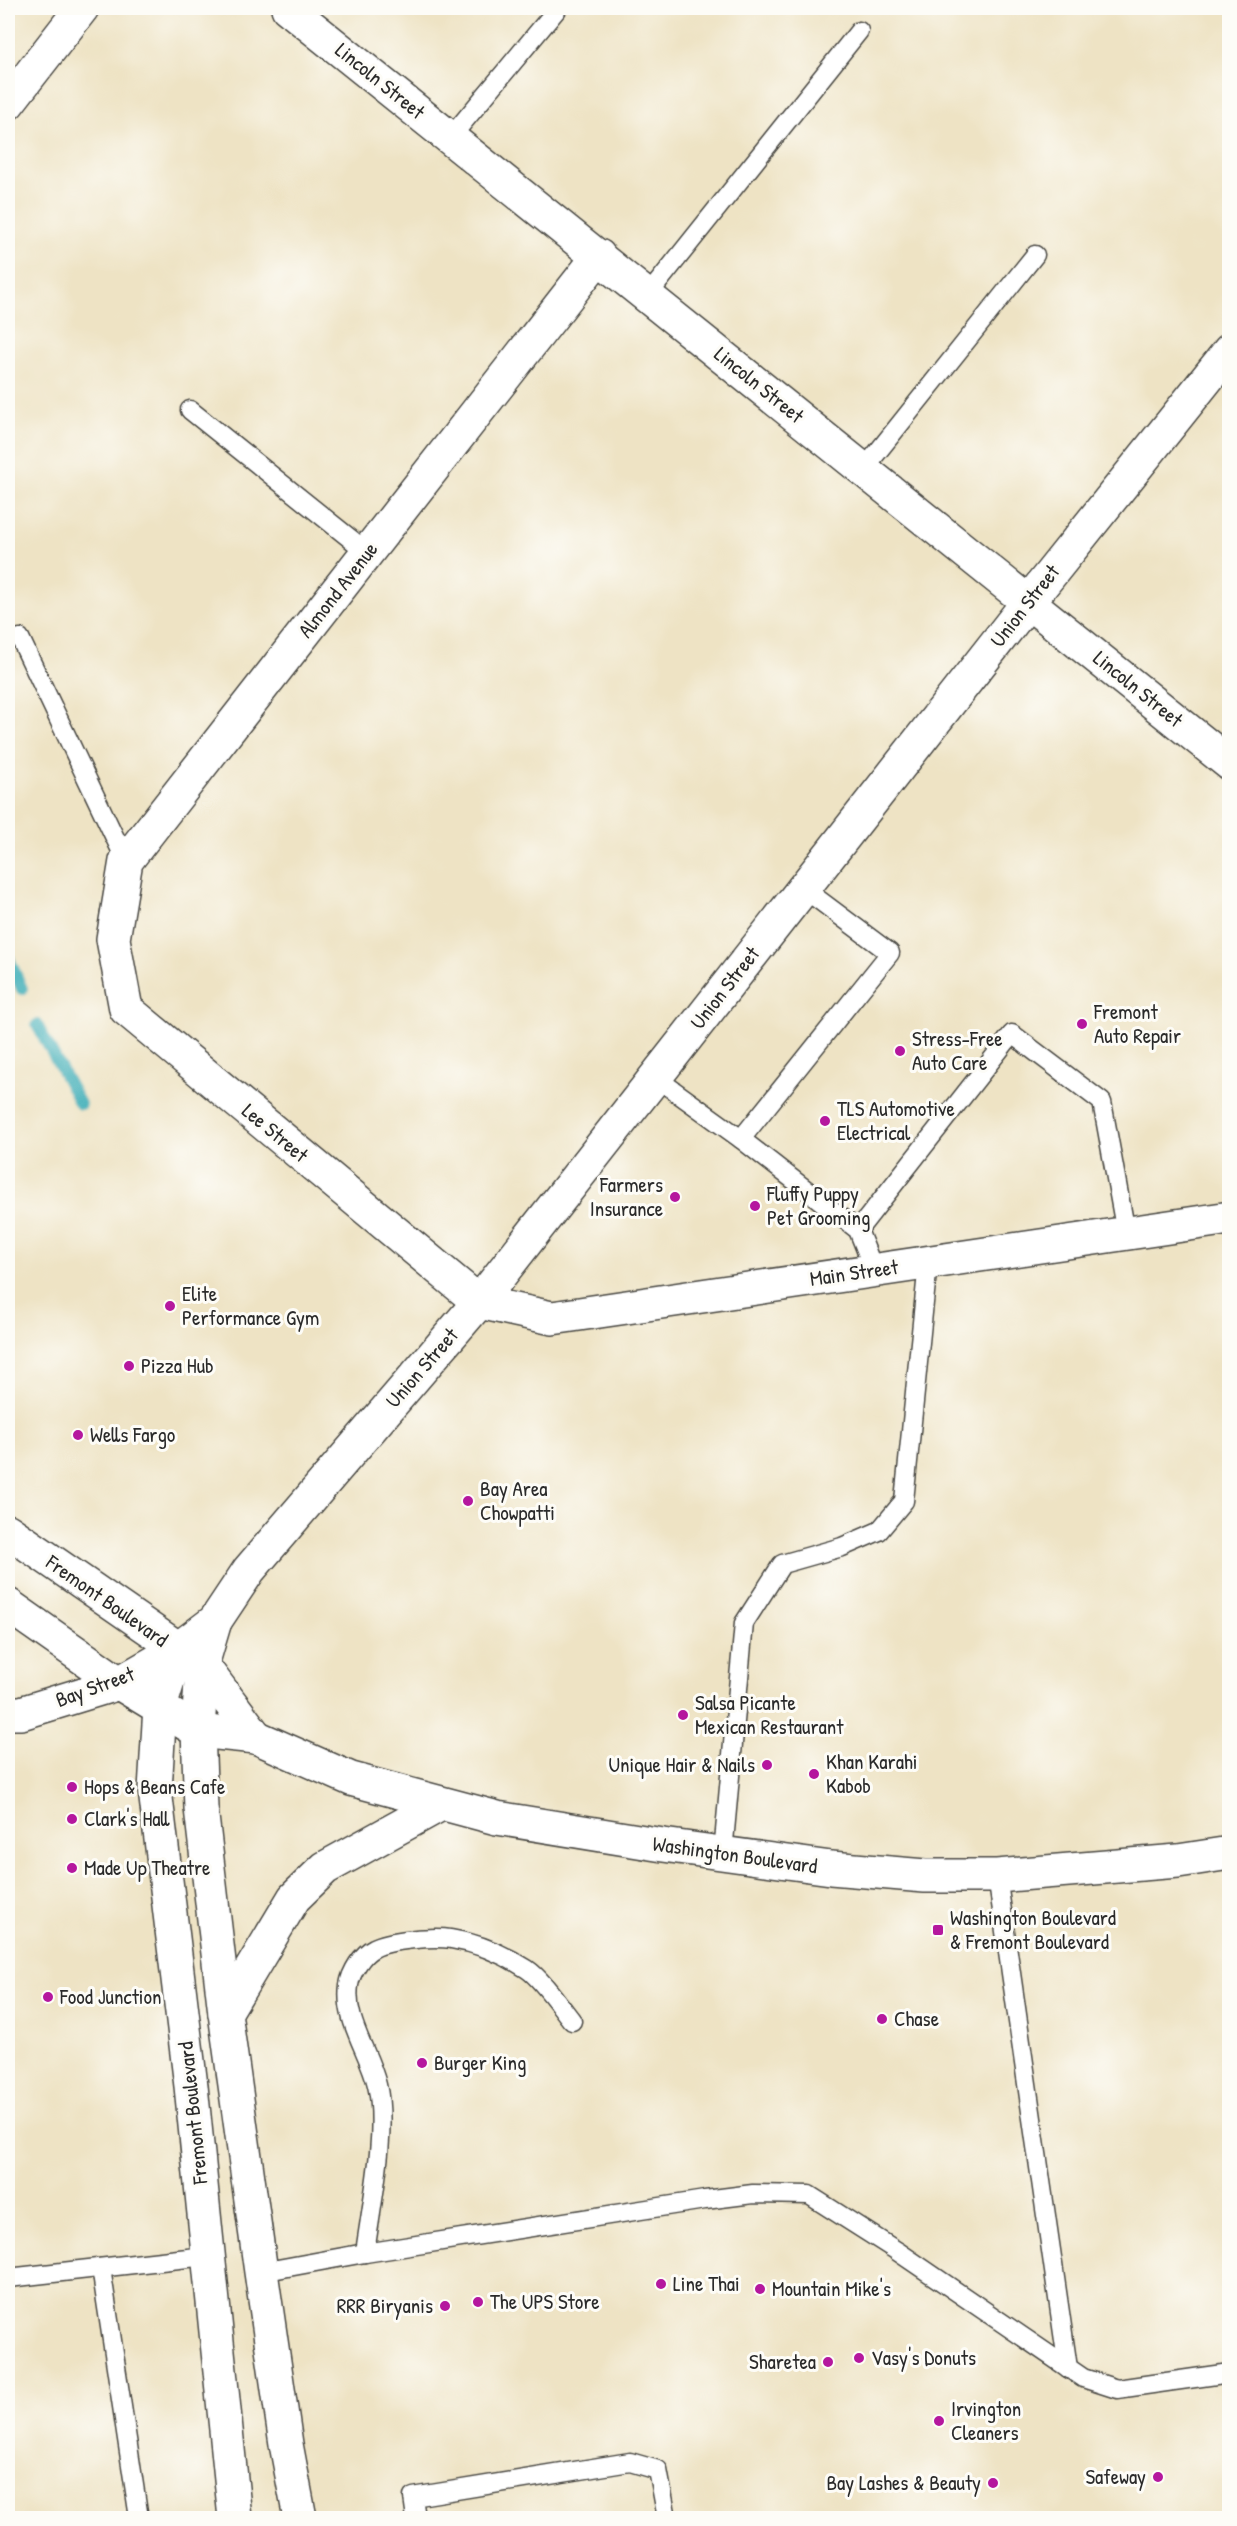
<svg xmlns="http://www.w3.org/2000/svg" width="1237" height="2526" font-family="'Patrick Hand',sans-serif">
<rect width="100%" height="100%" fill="#fdfcf7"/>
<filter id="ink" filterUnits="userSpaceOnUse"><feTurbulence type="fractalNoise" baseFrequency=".0167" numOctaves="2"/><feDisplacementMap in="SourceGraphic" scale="12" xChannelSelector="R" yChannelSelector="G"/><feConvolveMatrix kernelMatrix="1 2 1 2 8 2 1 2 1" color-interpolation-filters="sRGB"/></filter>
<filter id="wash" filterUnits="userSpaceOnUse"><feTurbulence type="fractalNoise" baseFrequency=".008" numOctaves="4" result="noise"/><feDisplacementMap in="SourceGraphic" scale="24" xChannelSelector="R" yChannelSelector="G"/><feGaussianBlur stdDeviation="1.35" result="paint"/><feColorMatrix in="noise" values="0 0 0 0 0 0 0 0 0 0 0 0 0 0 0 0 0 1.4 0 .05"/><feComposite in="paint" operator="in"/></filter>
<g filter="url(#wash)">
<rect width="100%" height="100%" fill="#eee3c4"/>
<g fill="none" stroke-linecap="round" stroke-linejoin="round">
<g stroke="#3cadb7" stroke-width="12">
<polyline points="8,957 22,989"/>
<polyline points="37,1025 80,1104"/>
</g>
</g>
</g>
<g filter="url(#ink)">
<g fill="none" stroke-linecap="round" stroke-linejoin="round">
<defs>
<g id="lane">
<polyline points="450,138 558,8"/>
<polyline points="648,295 859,31"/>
<polyline points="190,410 367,552"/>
<polyline points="864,469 1035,255"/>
<polyline points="20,638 126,861"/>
<polyline points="655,1077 741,1139 858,1230 874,1270"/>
<polyline points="741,1139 890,953 803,888"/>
<polyline points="858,1230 1012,1034 1102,1102 1126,1233"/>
<polyline points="723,1853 744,1623 782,1564 842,1547 879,1531 904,1501 928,1263"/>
<polyline points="997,1876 1068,2368"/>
<path d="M365,2253C371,2206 388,2130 377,2085C369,2051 344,2021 349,1985C351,1972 362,1954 374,1948C389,1940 434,1936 451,1939C477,1943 505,1955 527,1969C542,1979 560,2006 572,2021"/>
<polyline points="101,2268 139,2518"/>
<polyline points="261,2272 365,2253 705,2200 753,2194 809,2195 897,2251 1083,2378 1117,2389 1230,2373"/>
<polyline points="8,2278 206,2256"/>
<polyline points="416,2518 413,2497 630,2462 658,2470 667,2518"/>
</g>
<g id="street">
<polyline points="288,8 1230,764"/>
<polyline points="8,103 82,8"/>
<polyline points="599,256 126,861 113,939 126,1009 479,1302 552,1318 1230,1218"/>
<polyline points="215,1621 249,1570 479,1302 1029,601 1230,350"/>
<polyline points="8,1713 21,1713 119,1683 178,1649"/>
</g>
<g id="secondary">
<polyline points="256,1737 351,1779 497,1818 663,1845 831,1868 925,1876 997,1876 1178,1861 1230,1853"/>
<polyline points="225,2013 294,1898 325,1868 441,1804"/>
</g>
<g id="primary">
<polyline points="8,1531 202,1665 256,1737"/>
<polyline points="8,1605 119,1683 198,1731 256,1737"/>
<polyline points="215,1621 178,1649 160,1707 155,1790 191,2086 235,2518"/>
<polyline points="215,1621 202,1665 198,1731 201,1808 225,2013 261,2272 286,2444 300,2518"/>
</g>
</defs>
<use href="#lane" stroke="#484742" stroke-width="21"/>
<use href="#street" stroke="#484742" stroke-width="36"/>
<use href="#secondary" stroke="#484742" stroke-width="36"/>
<use href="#primary" stroke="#484742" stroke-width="36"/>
<use href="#lane" stroke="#fff" stroke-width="18"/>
<use href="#street" stroke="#fff" stroke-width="33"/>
<use href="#secondary" stroke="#fff" stroke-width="33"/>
<use href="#primary" stroke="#fff" stroke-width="33"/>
</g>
</g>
<g fill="#b5179e" stroke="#fdfcf7" stroke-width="2">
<circle cx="1082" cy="1024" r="6"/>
<circle cx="900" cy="1051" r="6"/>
<circle cx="825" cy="1121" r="6"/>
<circle cx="675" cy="1197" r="6"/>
<circle cx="755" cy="1206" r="6"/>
<circle cx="170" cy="1306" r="6"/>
<circle cx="129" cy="1366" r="6"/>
<circle cx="78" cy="1435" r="6"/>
<circle cx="468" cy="1501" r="6"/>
<circle cx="683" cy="1715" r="6"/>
<circle cx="767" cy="1765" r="6"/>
<circle cx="814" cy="1774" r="6"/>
<circle cx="72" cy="1787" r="6"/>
<circle cx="72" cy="1819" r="6"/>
<circle cx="72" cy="1868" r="6"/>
<rect x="932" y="1924" width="12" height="12" rx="3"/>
<circle cx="48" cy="1997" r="6"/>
<circle cx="882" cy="2019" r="6"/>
<circle cx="422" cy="2063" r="6"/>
<circle cx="661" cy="2284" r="6"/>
<circle cx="760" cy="2289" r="6"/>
<circle cx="478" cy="2302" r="6"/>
<circle cx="445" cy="2306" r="6"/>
<circle cx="859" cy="2358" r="6"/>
<circle cx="828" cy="2362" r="6"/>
<circle cx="939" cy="2421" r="6"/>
<circle cx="1158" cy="2477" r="6"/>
<circle cx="993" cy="2483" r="6"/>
</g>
<g text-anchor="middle" stroke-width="6" stroke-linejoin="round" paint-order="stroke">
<g font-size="21" fill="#2b2b2b" stroke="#fdfcf7">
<text transform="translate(380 81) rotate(39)" y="7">Lincoln Street</text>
<text transform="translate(759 385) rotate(39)" y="7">Lincoln Street</text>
<text transform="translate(338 590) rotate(-52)" y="7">Almond Avenue</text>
<text transform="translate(1025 606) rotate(-52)" y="7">Union Street</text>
<text transform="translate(1138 689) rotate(39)" y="7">Lincoln Street</text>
<text transform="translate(725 988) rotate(-52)" y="7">Union Street</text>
<text transform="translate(275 1133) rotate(40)" y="7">Lee Street</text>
<text transform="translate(854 1273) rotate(-8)" y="7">Main Street</text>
<text transform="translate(422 1368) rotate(-49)" y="7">Union Street</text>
<text transform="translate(107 1601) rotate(35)" y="7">Fremont Boulevard</text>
<text transform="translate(95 1687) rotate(-20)" y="7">Bay Street</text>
<text transform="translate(735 1855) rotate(8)" y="7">Washington Boulevard</text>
<text transform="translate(193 2113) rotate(-96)" y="7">Fremont Boulevard</text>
</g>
<g font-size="21" fill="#2b2b2b" stroke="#fdfcf7" text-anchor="start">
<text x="1094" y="1019">Fremont<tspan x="1094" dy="24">Auto Repair</tspan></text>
<text x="912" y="1046">Stress-Free<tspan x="912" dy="24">Auto Care</tspan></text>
<text x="837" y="1116">TLS Automotive<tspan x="837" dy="24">Electrical</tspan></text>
<text x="663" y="1192" text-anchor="end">Farmers<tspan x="663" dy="24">Insurance</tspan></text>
<text x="767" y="1201">Fluffy Puppy<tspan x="767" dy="24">Pet Grooming</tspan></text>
<text x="182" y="1301">Elite<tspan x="182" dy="24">Performance Gym</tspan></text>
<text x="141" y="1373">Pizza Hub</text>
<text x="90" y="1442">Wells Fargo</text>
<text x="480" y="1496">Bay Area<tspan x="480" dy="24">Chowpatti</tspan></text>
<text x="695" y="1710">Salsa Picante<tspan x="695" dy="24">Mexican Restaurant</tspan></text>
<text x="826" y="1769">Khan Karahi<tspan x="826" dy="24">Kabob</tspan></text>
<text x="755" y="1772" text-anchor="end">Unique Hair &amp; Nails</text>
<text x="84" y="1794">Hops &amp; Beans Cafe</text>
<text x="84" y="1826">Clark's Hall</text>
<text x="84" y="1875">Made Up Theatre</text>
<text x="950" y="1925">Washington Boulevard<tspan x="950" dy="24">&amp; Fremont Boulevard</tspan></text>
<text x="60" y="2004">Food Junction</text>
<text x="894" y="2026">Chase</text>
<text x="434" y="2070">Burger King</text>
<text x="673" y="2291">Line Thai</text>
<text x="772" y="2296">Mountain Mike's</text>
<text x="490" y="2309">The UPS Store</text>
<text x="433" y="2313" text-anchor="end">RRR Biryanis</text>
<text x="871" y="2365">Vasy's Donuts</text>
<text x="816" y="2369" text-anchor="end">Sharetea</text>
<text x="951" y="2416">Irvington<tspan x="951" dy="24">Cleaners</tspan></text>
<text x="1146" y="2484" text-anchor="end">Safeway</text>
<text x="981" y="2490" text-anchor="end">Bay Lashes &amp; Beauty</text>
</g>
</g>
<rect width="1237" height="2526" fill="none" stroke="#fdfcf7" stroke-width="30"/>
</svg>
